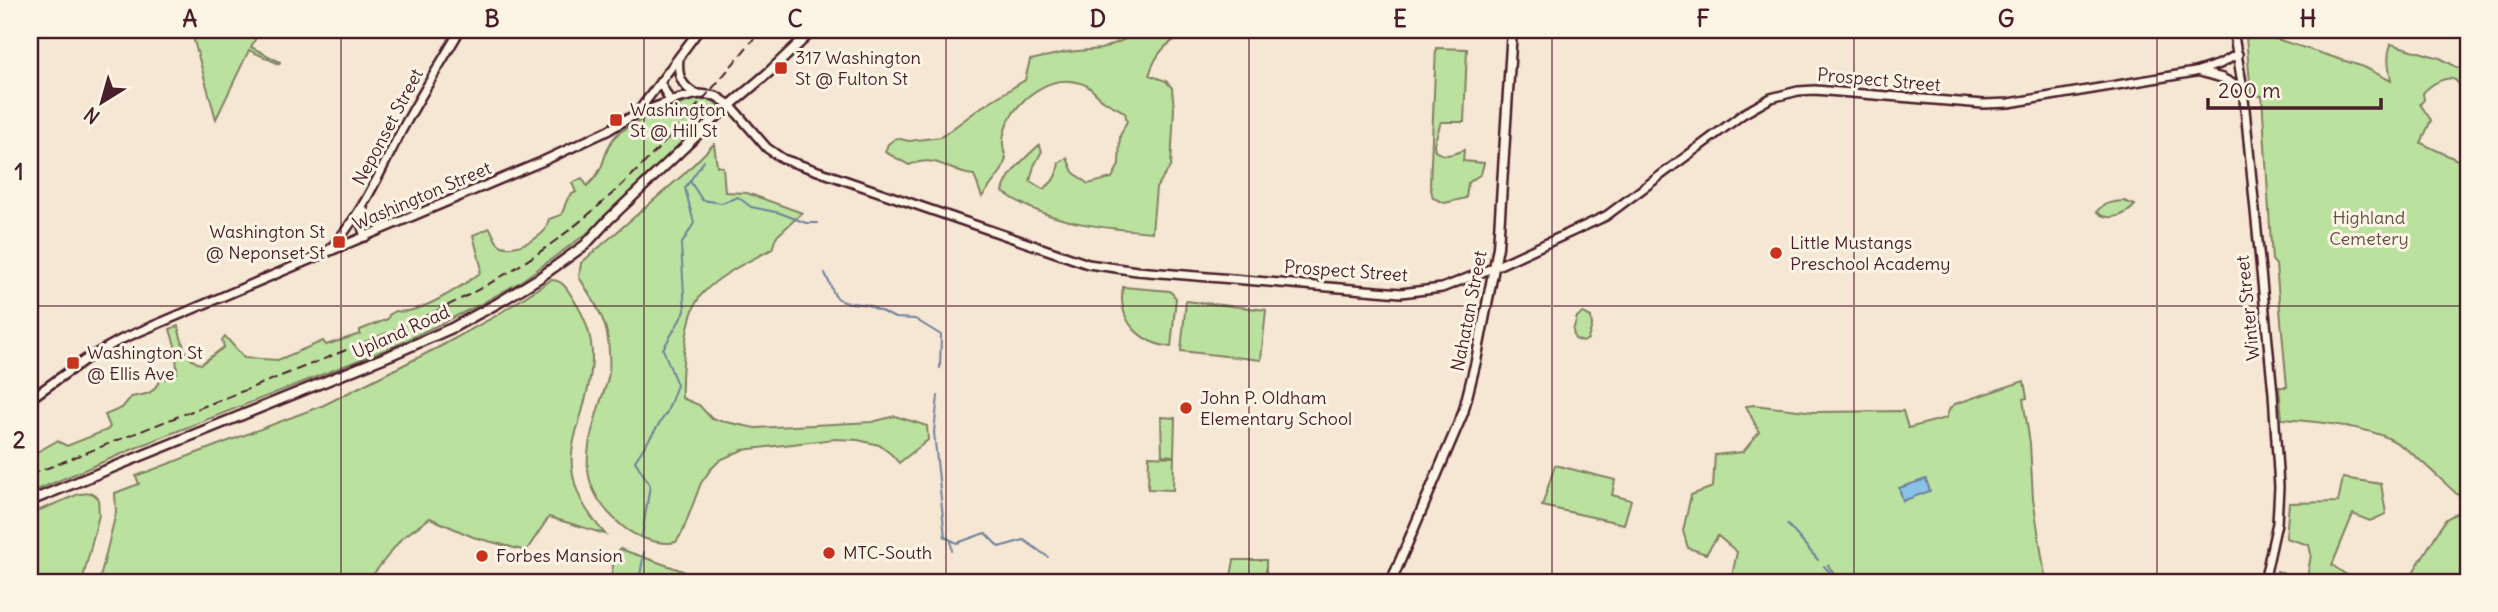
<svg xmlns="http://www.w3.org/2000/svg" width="2498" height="612" font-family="Delius,sans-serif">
<rect width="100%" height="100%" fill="#f5e7d3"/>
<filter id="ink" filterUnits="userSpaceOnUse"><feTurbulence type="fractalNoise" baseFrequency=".0143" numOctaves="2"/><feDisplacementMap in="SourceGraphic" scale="14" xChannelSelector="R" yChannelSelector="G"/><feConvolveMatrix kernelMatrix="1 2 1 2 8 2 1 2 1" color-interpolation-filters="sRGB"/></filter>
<g filter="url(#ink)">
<g fill="#bae29e" stroke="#828064" stroke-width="2">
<polygon points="191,30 260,30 251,47 280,62 279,64 249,50 216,119"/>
<path d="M1136,30H1181C1178,40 1171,41 1164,48C1157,55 1152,66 1149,75L1166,81L1172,88L1174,109L1171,166L1156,188L1152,232C1101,228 1046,223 1003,192C1006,174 1026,157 1039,145L1042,151L1034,166L1030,181L1043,189C1053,183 1057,176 1059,163L1067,158L1073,172L1088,184L1112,178L1119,165L1120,136L1127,121L1125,113C1119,108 1112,106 1106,102C1090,92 1093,83 1069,81C1035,78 991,123 1006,158L1002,170L982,197L974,175C947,173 940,153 909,165L885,152L888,144L896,138L909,141L941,137L983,106L1025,80L1030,60L1067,52L1101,49L1126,39L1132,31Z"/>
<path d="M2248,30L2364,67L2391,81C2389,67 2386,58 2391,44L2440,58L2468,73L2467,104H2464C2462,98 2462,90 2459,85C2452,70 2430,85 2423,93L2424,100L2420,104L2431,120L2421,143L2468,165V582H2407L2446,519L2457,513L2467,503C2443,483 2415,451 2388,438C2363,426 2310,421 2282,419L2279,387H2287L2276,265L2272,260L2262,96L2251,95L2246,36Z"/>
<path d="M1436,48L1467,49L1464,122H1441L1434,144L1435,151C1445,158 1454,154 1464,150L1463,161L1484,163L1481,174L1468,183L1466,198L1445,203L1433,198L1430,185Z"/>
<path d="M694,100C705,100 716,97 720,110L628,199L586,234L520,282L479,305L395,346L152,441L30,493V456L57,441L67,446L107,430L110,427L105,415L122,408L131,397C149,394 152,395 161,378L171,379L177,373L176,349L170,329L178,326C182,340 184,361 201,364L224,347L222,340L225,336L244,358L278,360L323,341L326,345L360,334V330L388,319L389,315L396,311C418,316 462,286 480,273L481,266L473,235L490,228C492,232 495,240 498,243C508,254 538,240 545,230C546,228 548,222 549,219L561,215C567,205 564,197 576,192L572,183L582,178L587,186C607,168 601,157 613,139C623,124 676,106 694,100Z"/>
<path d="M714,144L717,166L723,167L725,192L747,193L802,213L776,237L772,249C748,262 722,273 703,293C685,310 681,374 682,398L699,405L712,419L755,428L872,422L895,416L927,426L928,440L899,463L891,454L879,445L858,440L835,439L742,450L720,460L711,469L701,483L682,533L676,542C660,546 634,537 621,525C577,487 584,455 600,403C603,393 608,383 609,372C610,362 609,350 608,340C606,318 590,295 579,277L581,263L684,174Z"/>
<path d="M2124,201L2135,205C2126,216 2107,222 2097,212C2101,203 2114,202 2124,201Z"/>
<path d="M551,280C564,280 568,291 574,300C601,341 593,375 580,419C575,434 570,451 572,467C574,494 588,514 605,534L549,517L526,551L473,537L430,518L402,538L367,582H99L116,513L115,493L139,484L136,476L324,405L441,346L494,317Z"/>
<path d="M1123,287L1170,291L1176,298L1171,347C1140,343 1117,321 1123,287Z"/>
<polygon points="1186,301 1266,310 1261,360 1181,351"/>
<polygon points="1583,313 1591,317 1592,325 1588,339 1583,342 1575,339 1573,331 1577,317"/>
<polygon points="2024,381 2027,398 2023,399 2030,443 2033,499 2046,582 1734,582 1732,576 1737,552 1718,536 1706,554 1688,548 1683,531 1691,495 1713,487 1715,455 1743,452 1759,432 1746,406 1754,405 1815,412 1903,411 1908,428 1946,418 1950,408 1955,404"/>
<polygon points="1161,417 1175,418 1174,456 1162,455"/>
<polygon points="1149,456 1174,457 1173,490 1148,489"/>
<polygon points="1555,465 1615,480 1612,495 1631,500 1624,524 1542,506"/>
<polygon points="2343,478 2381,484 2386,514 2370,521 2353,514 2332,565 2357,582 2274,582 2277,571 2307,579 2311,554 2309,545 2286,538 2289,503 2338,502"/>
<polygon points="92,493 98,498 99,515 82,582 30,582 30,514 79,494"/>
<polygon points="620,549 683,571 688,575 689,582 610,582 615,555"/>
<polygon points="1234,560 1266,560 1266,582 1230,582"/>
</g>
<polygon fill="#8ac1e8" stroke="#70809c" stroke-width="2" points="1926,479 1930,491 1903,501 1899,488"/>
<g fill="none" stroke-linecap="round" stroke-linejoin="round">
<g stroke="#70809c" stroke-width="2">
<polyline points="690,181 702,200 722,203 738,197 751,207 780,213 806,223 818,223"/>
<polyline points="825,273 835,296 843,302 868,305 895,318 915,319 941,335 940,368"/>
<polyline points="938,396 934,432 945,537 957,543 985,533 999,547 1024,540 1048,557"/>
<polyline points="1787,524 1818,560"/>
<polyline points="642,536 650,485 635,461 667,412 677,385 663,349 685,311 681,245 694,223 685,188 704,161"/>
<polyline points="951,542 952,551"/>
<polyline points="1828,565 1837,579"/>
<polyline points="1824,566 1838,582"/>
<polyline points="639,582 644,552"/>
</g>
<defs>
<g id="tertiary">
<polyline points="2233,30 2243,89 2273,393 2279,487 2277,523 2264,582"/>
<path d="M679,58C677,75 681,86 696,94"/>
<polyline points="2200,72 2222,78 2243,89"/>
<polyline points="660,82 670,101"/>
<polyline points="637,113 699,30"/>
<polyline points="364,210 362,227 365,237"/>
<path d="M328,251C363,215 380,171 403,128C421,95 441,63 460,30"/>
<polyline points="30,399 86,359 122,339 541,162 607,131 636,114 680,98 699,94 716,96 730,105 767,148 783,159 1088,264 1137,271 1401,293 1442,288 1495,267 1606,216 1743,114 1771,98 1798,91 1815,90 1983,104 2009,103 2195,72 2220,64 2238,54"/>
</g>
<g id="secondary">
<polyline points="30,501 393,354 452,328 498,303 539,278 585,245 608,220 715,118 768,73 813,30"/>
<polyline points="1391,582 1463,413 1476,361 1498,247 1512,30"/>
</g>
</defs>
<use href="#tertiary" stroke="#4a1f2b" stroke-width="12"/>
<use href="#secondary" stroke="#4a1f2b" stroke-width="13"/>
<use href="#tertiary" stroke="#fcf5e5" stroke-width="7"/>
<use href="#secondary" stroke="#fcf5e5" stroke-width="8"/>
<path stroke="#4a1f2b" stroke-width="2" stroke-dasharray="10 5" stroke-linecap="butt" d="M30,475C115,441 200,408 286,374C379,337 473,302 555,241C638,179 696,109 761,30"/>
</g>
</g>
<path fill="none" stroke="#4a1f2b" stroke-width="2" stroke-opacity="0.55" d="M341,30V582M644,30V582M946,30V582M1249,30V582M1552,30V582M1854,30V582M2157,30V582M30,306H2468"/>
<g fill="#c8321e" stroke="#fcf5e5" stroke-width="2.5">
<rect x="774" y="61" width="14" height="14" rx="3.5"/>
<rect x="609" y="113" width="14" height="14" rx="3.5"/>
<rect x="332" y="235" width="14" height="14" rx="3.5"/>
<circle cx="1776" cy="253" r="7"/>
<rect x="66" y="356" width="14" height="14" rx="3.5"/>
<circle cx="1186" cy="408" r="7"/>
<circle cx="829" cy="553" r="7"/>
<circle cx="482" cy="556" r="7"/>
</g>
<g text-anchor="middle" stroke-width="6" stroke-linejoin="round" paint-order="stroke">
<g font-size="18" fill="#4a1f2b" stroke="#fcf5e5" text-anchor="start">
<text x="795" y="64">317 Washington<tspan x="795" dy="21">St @ Fulton St</tspan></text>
<text x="630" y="116">Washington<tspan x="630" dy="21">St @ Hill St</tspan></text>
<text x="325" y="238" text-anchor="end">Washington St<tspan x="325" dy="21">@ Neponset St</tspan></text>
<text x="1790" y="249">Little Mustangs<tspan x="1790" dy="21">Preschool Academy</tspan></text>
<text x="87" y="359">Washington St<tspan x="87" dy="21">@ Ellis Ave</tspan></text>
<text x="1200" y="404">John P. Oldham<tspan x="1200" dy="21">Elementary School</tspan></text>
<text x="843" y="559">MTC-South</text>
<text x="496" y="562">Forbes Mansion</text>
</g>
<g font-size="18" fill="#4a1f2b" stroke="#fcf5e5">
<text transform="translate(1879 80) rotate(5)" y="6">Prospect Street</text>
<text transform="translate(388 127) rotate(-62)" y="6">Neponset Street</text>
<text transform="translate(422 196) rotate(-23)" y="6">Washington Street</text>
<text transform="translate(1346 271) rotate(4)" y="6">Prospect Street</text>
<text transform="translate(2248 308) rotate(-96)" y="6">Winter Street</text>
<text transform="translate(1469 311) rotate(-79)" y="6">Nahatan Street</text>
<text transform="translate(401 332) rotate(-24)" y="6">Upland Road</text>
</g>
<g font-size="18" fill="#665048" stroke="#fcf5e5">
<text x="2369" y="224">Highland<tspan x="2369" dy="21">Cemetery</tspan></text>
</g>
</g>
<rect width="2498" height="612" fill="none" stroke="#fcf5e5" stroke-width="77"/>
<g transform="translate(102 102) rotate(217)" stroke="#fcf5e5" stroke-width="5" paint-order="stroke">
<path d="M0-5L12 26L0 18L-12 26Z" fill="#4a1f2b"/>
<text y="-10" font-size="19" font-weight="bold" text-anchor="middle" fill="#4a1f2b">N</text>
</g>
<path d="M2208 98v10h173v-10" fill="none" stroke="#4a1f2b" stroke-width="3.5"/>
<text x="2218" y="98" font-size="21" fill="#4a1f2b" stroke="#fcf5e5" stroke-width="5" paint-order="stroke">200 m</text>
<rect x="38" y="38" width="2422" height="536" fill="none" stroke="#4a1f2b" stroke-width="2.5"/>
<g font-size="23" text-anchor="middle" font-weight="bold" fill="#4a1f2b">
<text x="190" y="27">A</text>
<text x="492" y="27">B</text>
<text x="795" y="27">C</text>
<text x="1098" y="27">D</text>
<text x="1400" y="27">E</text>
<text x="1703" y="27">F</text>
<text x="2006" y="27">G</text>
<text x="2308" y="27">H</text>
<text x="19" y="180">1</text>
<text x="19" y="448">2</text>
</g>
</svg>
